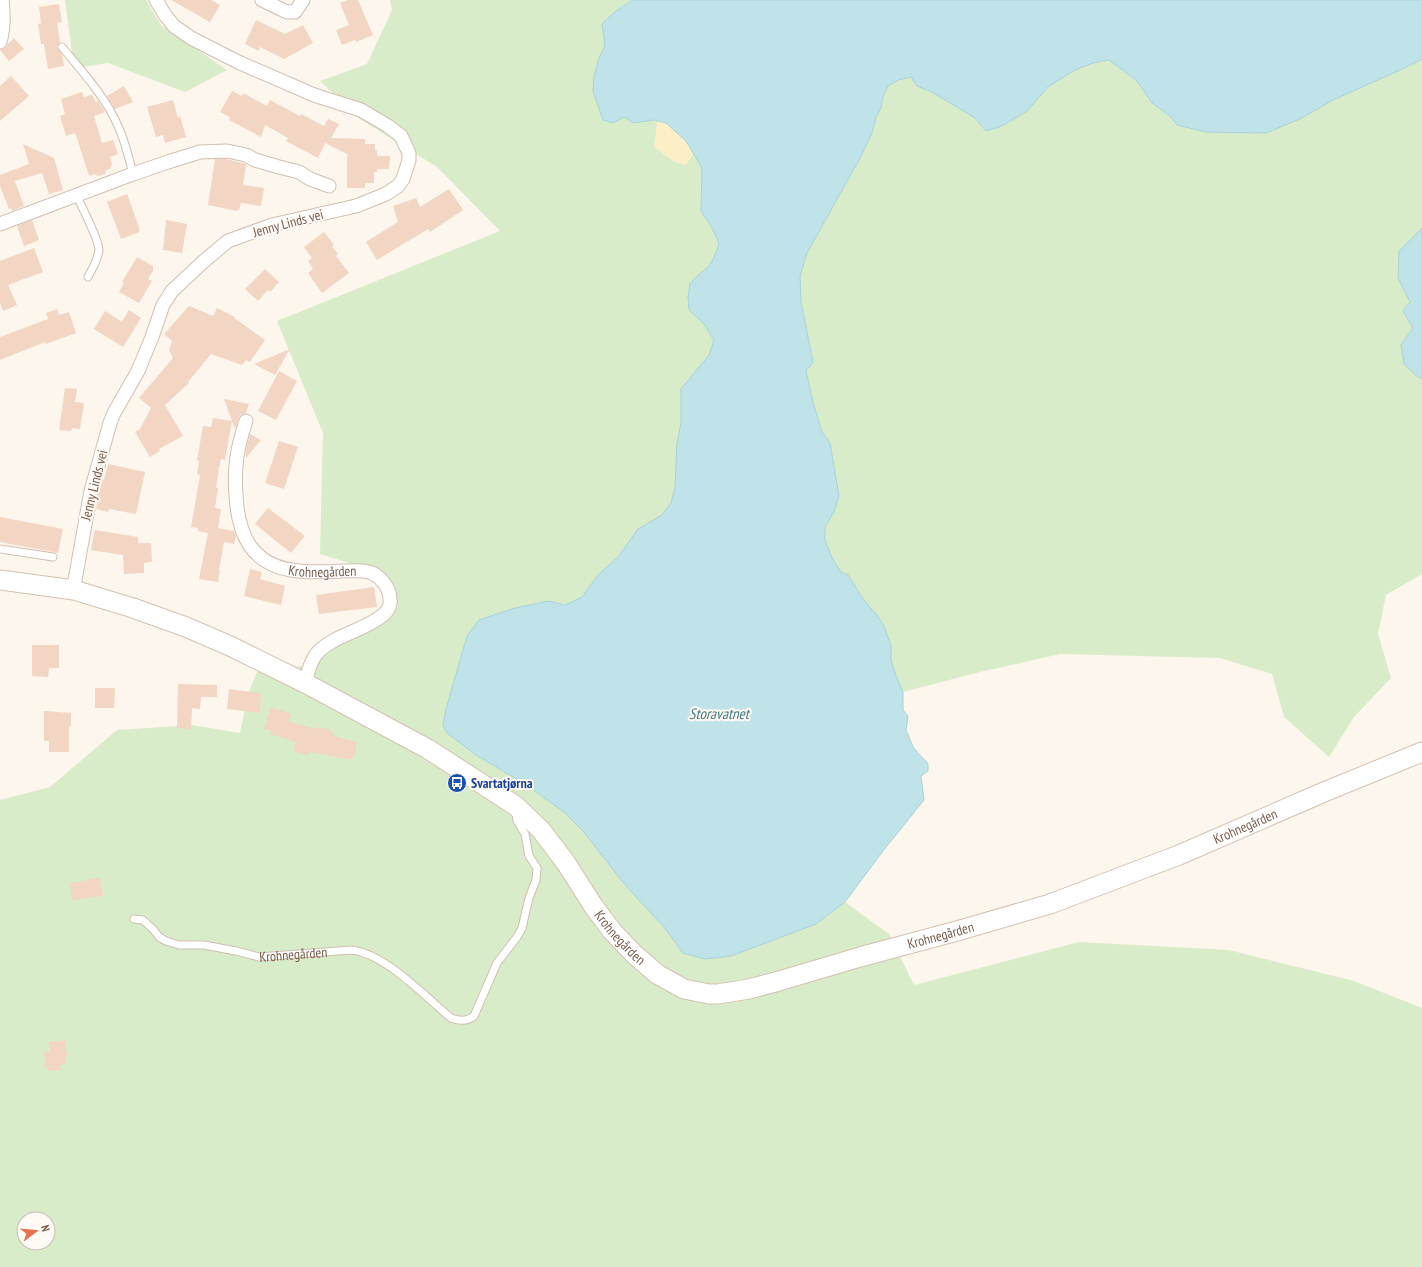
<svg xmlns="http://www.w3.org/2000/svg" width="1422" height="1267" font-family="'PT Sans Narrow',sans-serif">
<rect width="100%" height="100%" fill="#fdf6ec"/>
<g fill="#d8ecc9" fill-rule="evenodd">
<polygon points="65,0 146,0 161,25 227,70 185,92 108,63 74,68"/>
<path d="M390,0H632L629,1L602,24L605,46L599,58L613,123L624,117L633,123L654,120L666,123L686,141L702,168L701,211L711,226L719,243L716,253L710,265L690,283L689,310L704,324L714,340L709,355L681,389V423L677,443L675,487L671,503L663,515L638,529L618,557L598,575L582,597L565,605L549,601L467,636L446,709L443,725L476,755L528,786L564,812L583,831L626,886L664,927L683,952L705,959L731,956L816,924L845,902L889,934L914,985L1079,942L1229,950L1354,981L1422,1008V1267H0V800L50,787L117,730L192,725L240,733L248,694L257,672L310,665L398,606L371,570L320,554L323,433L277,321L500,231L437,167L360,119L320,81L367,64L392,10ZM24,1219H48V1243H24Z"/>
<polygon points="1422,59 1422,228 1399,251 1398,278 1410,302 1403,311 1413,328 1401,345 1419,378 1422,378 1422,574 1386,595 1378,634 1391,678 1354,717 1329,757 1284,717 1272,674 1220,658 1060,654 980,672 903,692 896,676 891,660 891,645 883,624 876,614 863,599 848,575 841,572 832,558 825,540 825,527 834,512 839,496 830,443 822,432 814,406 806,371 809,342 801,302 800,276 807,253 860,158 872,133 876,117 881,108 883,96 888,86 898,80 911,77 917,86 932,92 975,118 986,131 1027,111 1048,87 1075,70 1093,63 1109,60 1137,81 1152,102 1170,116 1177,125 1266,133 1302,118 1333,100 1398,71"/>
</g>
<polygon fill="#fcefc7" points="658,116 688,129 694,153 686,165 675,162 654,147"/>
<g fill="#bfe3e8" stroke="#a5d3da">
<polygon points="632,0 1422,0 1422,59 1398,71 1333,100 1302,118 1266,133 1206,132 1177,125 1170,116 1152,103 1137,81 1109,60 1093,63 1075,70 1048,87 1027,111 1002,126 986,131 975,118 932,92 917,86 911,77 898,80 888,86 883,96 881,108 876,117 872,133 860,158 807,253 800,276 801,302 813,362 806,371 814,406 822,432 830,443 839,496 834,512 825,527 825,540 832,558 841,572 848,575 863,599 876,614 883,624 891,645 891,660 896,676 903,692 903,710 908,716 906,730 913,747 928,764 928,771 921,776 924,800 883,851 845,902 816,924 731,956 705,959 683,953 664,927 626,886 583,831 564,812 528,786 476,755 447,733 443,725 446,709 467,636 479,620 515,608 534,604 549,601 565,605 582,597 598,575 618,557 638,529 662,515 671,503 675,487 677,443 681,423 681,389 709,355 714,340 704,324 689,310 688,297 690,283 710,265 716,253 719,243 711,226 701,211 702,168 686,141 666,123 654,120 633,123 624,117 613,123 603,120 593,91 594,76 599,58 605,46 602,24 616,11"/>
<polygon points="1422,228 1422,378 1419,378 1404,364 1401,345 1413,328 1403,311 1410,302 1398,278 1399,251"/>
</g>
<g fill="#f3d5c3">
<polygon points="171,0 211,0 220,5 210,22"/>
<polygon points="348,0 358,0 373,35 356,42 355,40 342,45 336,30 349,25 340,3"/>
<polygon points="59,4 62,22 57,23 60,42 57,47 62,54 64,66 48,69 44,44 41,44 38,24 41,23 39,7"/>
<polygon points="256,20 285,34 303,25 313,43 284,59 260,47 259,51 245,44"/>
<polygon points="14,38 24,49 9,61 0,50 5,48 8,44"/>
<polygon points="11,76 29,96 0,121 0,86"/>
<polygon points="124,86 133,102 115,109 107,96"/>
<polygon points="232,91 242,96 243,93 267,106 270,100 300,116 301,114 324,126 328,119 339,124 331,138 365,139 365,144 375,144 375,150 377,151 377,156 390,156 389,169 377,169 377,172 374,172 374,183 365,183 365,188 347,188 347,154 325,143 318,158 286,141 288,138 265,125 261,137 229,120 230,117 220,112"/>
<polygon points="82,92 84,97 92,95 96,102 98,101 105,112 94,116 102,143 113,140 118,154 110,157 112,164 110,169 106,170 105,174 98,176 95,174 89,176 76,135 74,133 66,136 60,116 65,114 61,99"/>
<polygon points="173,100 178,118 180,116 186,137 165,143 163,135 156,137 147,107"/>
<polygon points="23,144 54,158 63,190 49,194 42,173 15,181 24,206 12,211 11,208 9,209 0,186 0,175 29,164"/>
<polygon points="215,159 226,159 246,164 243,185 264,188 261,206 241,203 239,210 237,210 237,211 208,205"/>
<polygon points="449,189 463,210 430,232 428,229 377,260 366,242 398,222 393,206 416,198 420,207"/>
<polygon points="127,194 139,227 139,232 121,239 107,202"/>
<polygon points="32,220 39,240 24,246 17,226"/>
<polygon points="166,220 187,224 182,253 163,250"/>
<polygon points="324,232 334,245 332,246 338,254 336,256 349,273 322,293 308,273 313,269 308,261 312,258 304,247"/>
<polygon points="34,248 43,272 8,285 17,305 3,311 0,303 0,261"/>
<polygon points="137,257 153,266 153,271 148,279 152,281 139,303 119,292 124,283 122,282"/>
<polygon points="265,269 279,282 270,292 268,290 258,301 245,289"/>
<polygon points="189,306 213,316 217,308 235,317 234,318 265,340 250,362 246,360 242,365 211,354 188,382 189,383 165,405 183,436 159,449 160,451 150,457 135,432 140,429 151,408 139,398 173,358 169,350 172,341 164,334"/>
<polygon points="57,309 59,315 69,312 76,333 46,344 45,342 0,360 0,337 48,319 46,313"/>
<polygon points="129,310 141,318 123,347 94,329 105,311 122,322"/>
<polygon points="290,349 275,375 254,364"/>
<polygon points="279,371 297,381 276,420 258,411"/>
<polygon points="65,388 77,389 75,402 84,403 80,429 72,428 71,431 59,430"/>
<polygon points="224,399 249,404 246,413 240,415 235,429 232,421 225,460 221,459 219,468 216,467 219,469 216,488 218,488 215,508 221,509 218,528 234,531 236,536 234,544 224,542 219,570 220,570 218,582 199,579 208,533 198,531 198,528 191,527 200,475 197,474 199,461 197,460 203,426 211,427 213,418 232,421"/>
<polygon points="250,434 261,440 246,458 246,450"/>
<polygon points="279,441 298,447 284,489 265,483"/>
<polygon points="108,464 145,472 136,514 109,509 108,512 96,509 99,493 103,479 104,480"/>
<polygon points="268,508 305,536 291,553 255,524"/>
<polygon points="0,517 63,529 58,553 0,542"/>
<polygon points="95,530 138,537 138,543 151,543 152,562 144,563 144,573 124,574 123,555 91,550"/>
<polygon points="250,569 262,572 260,579 285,586 281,605 244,596"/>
<polygon points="374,587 377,607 319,614 316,595"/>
<polygon points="32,645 59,645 59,668 49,668 48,677 32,676"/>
<polygon points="178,684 217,685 217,697 201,697 200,709 192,708 191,729 177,728"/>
<polygon points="95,688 115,688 114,708 95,708"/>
<polygon points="229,689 261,693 260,713 227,709"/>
<polygon points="271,707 291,714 289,722 318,729 318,727 331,730 330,732 334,733 334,736 357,742 353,759 340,758 310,752 309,755 294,751 296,742 270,734 271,731 264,729"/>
<polygon points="44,711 71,713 71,726 69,726 69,752 49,752 49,741 44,741"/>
<polygon points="99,878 100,879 103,896 72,900 70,883"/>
<polygon points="65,1040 67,1056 65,1056 66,1064 60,1065 61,1070 48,1071 48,1066 46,1067 44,1052 50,1052 49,1042"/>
</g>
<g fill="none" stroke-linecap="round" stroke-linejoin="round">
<defs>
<g id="service">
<path d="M62,47C81,70 107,99 118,126C125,141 129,158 133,174"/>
<path d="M76,194C81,206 99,239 99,250C98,260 92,269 88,277"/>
<polyline points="0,549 53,557"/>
<path id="s1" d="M134,919L143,920L153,929L159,937L166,941L179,945H204L236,951L259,957L351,950C385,953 425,997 451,1018C459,1021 467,1022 474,1016L497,963L517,937L522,928L529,898L536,880L537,868L529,856L525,834L517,821L516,812"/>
</g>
<g id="minor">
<polyline points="262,0 287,12 295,12 303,0"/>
<path d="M0,42C4,28 4,15 2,0"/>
<polyline points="0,224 133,174 168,162 200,152 227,151 246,155 255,160 279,167 299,172 310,179 329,186"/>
<path id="s2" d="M246,421C237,448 234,466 236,495C238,533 250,563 291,570C307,573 326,572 342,571C351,571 360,570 369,572C380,575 390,588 390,599C391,605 388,611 383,615C364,631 336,634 318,652C312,658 307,675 305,683"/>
<polyline points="74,590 75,580 91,491 110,423 114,413 138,371 152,337 163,305 172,291 204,261 228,241 272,225 356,206 386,194 398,186 403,179 409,160 409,153 401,136 388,126 361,110 314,95 238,62 191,38 174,26 165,15 156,0"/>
</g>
<g id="secondary">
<path id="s3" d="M0,580L74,590L133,608L186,627L230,646L305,683L428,749L516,806L541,830L566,863L594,907L612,931L634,954L657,974L684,989L709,994H718L749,989L779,981L860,957L957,931L1050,904L1179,855L1324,792L1422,752"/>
</g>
</defs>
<use href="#service" stroke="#d1beb0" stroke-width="9"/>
<use href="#minor" stroke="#d1beb0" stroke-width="15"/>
<use href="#secondary" stroke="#d6c0b0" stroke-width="21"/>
<use href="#service" stroke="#fff" stroke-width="7"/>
<use href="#minor" stroke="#fff" stroke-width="13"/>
<use href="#secondary" stroke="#fff" stroke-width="19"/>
</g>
<defs>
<symbol id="bus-disc" viewBox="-11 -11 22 22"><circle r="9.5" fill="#1a4fb4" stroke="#fffaf3"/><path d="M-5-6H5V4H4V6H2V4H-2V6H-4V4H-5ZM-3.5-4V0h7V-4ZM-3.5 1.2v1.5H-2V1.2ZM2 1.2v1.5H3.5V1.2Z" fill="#fff"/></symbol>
</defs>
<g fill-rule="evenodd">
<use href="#bus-disc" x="446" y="772" width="22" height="22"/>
</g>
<g text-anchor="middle" stroke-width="4" stroke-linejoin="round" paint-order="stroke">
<g font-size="14" fill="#7a5c4d" stroke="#fffaf3">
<text transform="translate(288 223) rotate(-15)" y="5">Jenny Linds vei</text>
<text transform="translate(94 485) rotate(-76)" y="5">Jenny Linds vei</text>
<text dy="5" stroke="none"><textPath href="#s2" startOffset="209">Krohnegården</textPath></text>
<text dy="5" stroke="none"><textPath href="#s3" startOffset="1409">Krohnegården</textPath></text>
<text dy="5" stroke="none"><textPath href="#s3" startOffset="1085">Krohnegården</textPath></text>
<text dy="5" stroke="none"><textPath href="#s3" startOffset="737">Krohnegården</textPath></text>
<text dy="5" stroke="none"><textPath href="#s1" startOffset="170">Krohnegården</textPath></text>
</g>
<g font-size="14" font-weight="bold" fill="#164399" stroke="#fffaf3" text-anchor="start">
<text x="471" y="788">Svartatjørna</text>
</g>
<g font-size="15" font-style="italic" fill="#437c86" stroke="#fffaf3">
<text x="719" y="719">Storavatnet</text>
</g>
</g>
<g transform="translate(36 1231) rotate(74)"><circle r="19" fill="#fffaf3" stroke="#cabbb1"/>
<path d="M0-3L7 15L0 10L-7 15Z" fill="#e76f51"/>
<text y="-6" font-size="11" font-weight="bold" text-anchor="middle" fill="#7a5c4d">N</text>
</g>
</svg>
